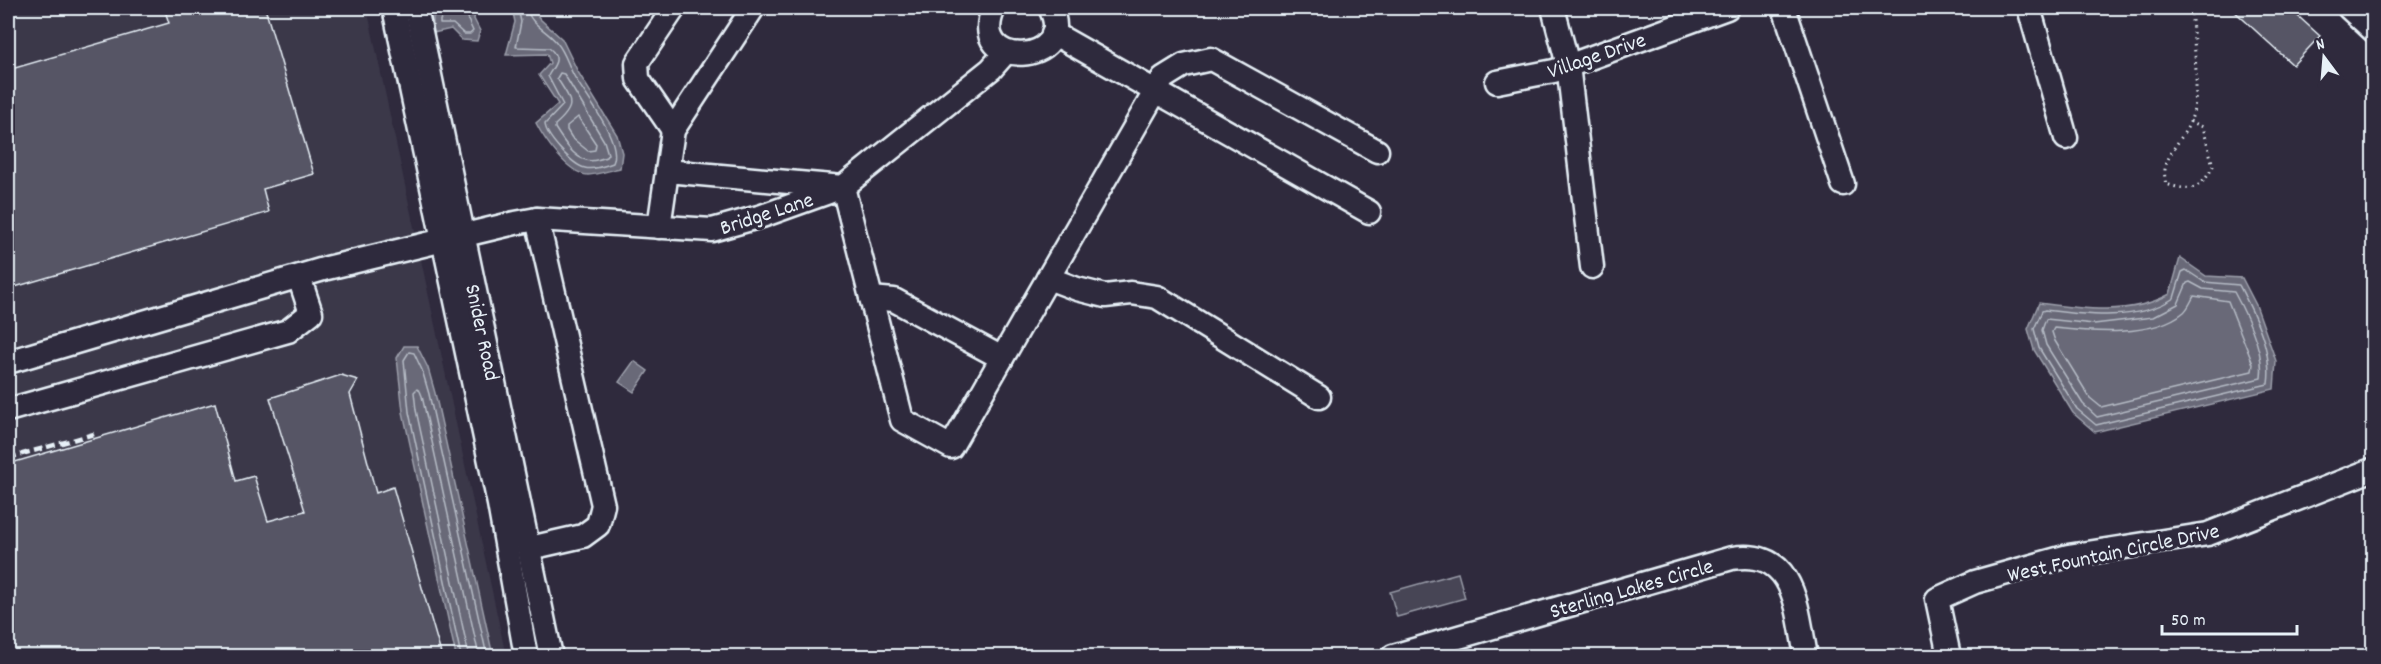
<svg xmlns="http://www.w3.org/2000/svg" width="2381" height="664" font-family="Dekko,sans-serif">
<rect width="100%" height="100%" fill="#2f2a3d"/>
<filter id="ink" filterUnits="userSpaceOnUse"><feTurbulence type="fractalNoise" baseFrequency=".0167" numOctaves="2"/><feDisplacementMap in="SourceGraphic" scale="12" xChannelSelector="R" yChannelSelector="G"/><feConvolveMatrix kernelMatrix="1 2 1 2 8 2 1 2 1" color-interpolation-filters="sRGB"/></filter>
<g filter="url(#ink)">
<polygon fill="#3b3749" points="8,8 367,8 506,656 8,656"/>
<polygon fill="#464455" stroke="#979aa6" stroke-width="1.5" points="1458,573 1465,598 1397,617 1390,592"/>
<g fill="#696978" stroke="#9c9fab" stroke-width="1.5">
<polygon points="444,8 476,8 474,19 480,31 477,41 462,40 451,29 433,33 433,17"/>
<path d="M512,8H532L540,19L562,39L578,72L617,135L622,153L620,168C610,170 598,175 588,175C568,174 544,139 536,123L558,104L539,75L550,63L547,54L506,55L515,22Z"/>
<path d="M2180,258L2206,276L2242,278L2256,305L2276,361L2274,389L2095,432L2073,413L2034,350L2028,329L2039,303C2082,309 2130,316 2170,294Z"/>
<polygon points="404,346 417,346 428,368 435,393 493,656 456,656 403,412 397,358"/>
<polygon points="634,361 648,371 634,392 619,382"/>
</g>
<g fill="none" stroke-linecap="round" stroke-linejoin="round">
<g stroke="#b5bbc5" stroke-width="1.5">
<polyline points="447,8 446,13 440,20 440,24 453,24 464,34 470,34 473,31 468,20 470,8"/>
<path d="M518,8L521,22L516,47L549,48C563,59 553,66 548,76L563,105L545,124C546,136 572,165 585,168C593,170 605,166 613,163C623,141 585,96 574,76C568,65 565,52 557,43C548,31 529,24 527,8"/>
<path d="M560,73L564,74L604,141L608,154L606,157C601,159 592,162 586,160C573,157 562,139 555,128V125C578,105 571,101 557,78Z"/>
<polygon points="578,117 596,144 595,150 588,151 572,138 567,130 567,126"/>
<path d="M2186,270L2204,282L2239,285C2254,314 2273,350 2268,384L2096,425L2077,409L2039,348L2034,329L2042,311L2045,310C2085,315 2138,322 2174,298L2182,272Z"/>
<path d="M2190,282L2203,289L2234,292C2246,314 2265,353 2261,378L2097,417L2083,404L2046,345L2042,330L2046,319L2094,324L2153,317L2178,304L2187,283Z"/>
<path d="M2194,296L2228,301L2253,364L2252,371L2101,407L2090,398L2055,341L2052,332L2054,328C2091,332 2153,338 2184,312C2189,307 2191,301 2194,296Z"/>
<polyline points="461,656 409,412 404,360 409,352 414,353 422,370 429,394 487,656"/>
<polyline points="469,656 416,410 414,392 417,389 420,391 422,396 479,656"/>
</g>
</g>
<g fill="#575565" stroke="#e8f1f8" stroke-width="1.5">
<polygon points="164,8 265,8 314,174 263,189 269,212 8,289 8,70 169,23"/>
<polygon points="2231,8 2289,8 2320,36 2293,65"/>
<polygon points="341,375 358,380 350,394 376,493 393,487 442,657 8,657 8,464 215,403 236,481 254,476 268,521 305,511 270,398"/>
</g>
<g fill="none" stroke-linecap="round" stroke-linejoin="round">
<defs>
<g id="minor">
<polyline points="394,8 499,504 526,656"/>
<polyline points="416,8 551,656"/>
<path d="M994,8C965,73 1080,65 1050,8"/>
<polyline points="1553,8 1568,65 1592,267"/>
<polyline points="1784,8 1843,184"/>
<polyline points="2029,8 2066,138"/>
<polyline points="2349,8 2374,31"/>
<polyline points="1053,33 1369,212"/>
<polyline points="1497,82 1554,71 1727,8"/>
<polyline points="673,130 638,79 637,63 674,8"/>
<polyline points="667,171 843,187 902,420 951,447 1163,78 1184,65 1211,59 1377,151"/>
<polyline points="659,227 673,130 753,8"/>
<polyline points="1048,278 1077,289 1105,296 1131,293 1157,297 1319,397"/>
<polyline points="871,298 894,300 1002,358"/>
<polyline points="8,362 327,268 515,223 537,219 712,230 762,216 843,187 991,69 1006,52"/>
<polyline points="8,410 288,331 311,313 299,277"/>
<polyline points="530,548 583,536 598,525 603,505 537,219"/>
<path d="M1393,656L1732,558C1796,548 1797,610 1806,656"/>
<polyline points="1949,656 1937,599 1975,582 2068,556 2208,534 2374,469"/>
</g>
</defs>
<use href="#minor" stroke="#e8f1f8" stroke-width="27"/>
<path stroke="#e8f1f8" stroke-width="3" stroke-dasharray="1.5 4.5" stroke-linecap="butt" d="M2190,121L2203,127L2213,166C2201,190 2191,192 2166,184C2159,159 2181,143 2190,122C2202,95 2193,38 2191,8"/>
<use href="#minor" stroke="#2f2a3d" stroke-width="22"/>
<polyline stroke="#e8f1f8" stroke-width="4.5" stroke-dasharray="9 4.5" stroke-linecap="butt" points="8,458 94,434"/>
</g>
</g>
<g text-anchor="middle" stroke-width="6" stroke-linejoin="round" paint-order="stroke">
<g font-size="22" fill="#e8f1f8" stroke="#2f2a3d">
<text transform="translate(1596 54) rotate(-19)" y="8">Village Drive</text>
<text transform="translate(766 212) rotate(-18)" y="8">Bridge Lane</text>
<text transform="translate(484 332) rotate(78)" y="8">Snider Road</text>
<text transform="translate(2113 551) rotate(-12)" y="8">West Fountain Circle Drive</text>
<text transform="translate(1631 587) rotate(-16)" y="8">Sterling Lakes Circle</text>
</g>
</g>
<rect width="2381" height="664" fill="none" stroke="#2f2a3d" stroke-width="30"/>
<rect x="15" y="15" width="2351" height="634" fill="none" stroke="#e8f1f8" stroke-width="2" filter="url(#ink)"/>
<g transform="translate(2324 57) rotate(344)" stroke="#2f2a3d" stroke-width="4.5" paint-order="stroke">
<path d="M0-4.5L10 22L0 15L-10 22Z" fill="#e8f1f8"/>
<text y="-9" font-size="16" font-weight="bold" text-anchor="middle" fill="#e8f1f8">N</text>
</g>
<path d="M2162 625v9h135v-9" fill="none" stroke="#e8f1f8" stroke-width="3"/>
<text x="2171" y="625" font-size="18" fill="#e8f1f8" stroke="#2f2a3d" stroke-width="4.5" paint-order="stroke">50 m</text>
</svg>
